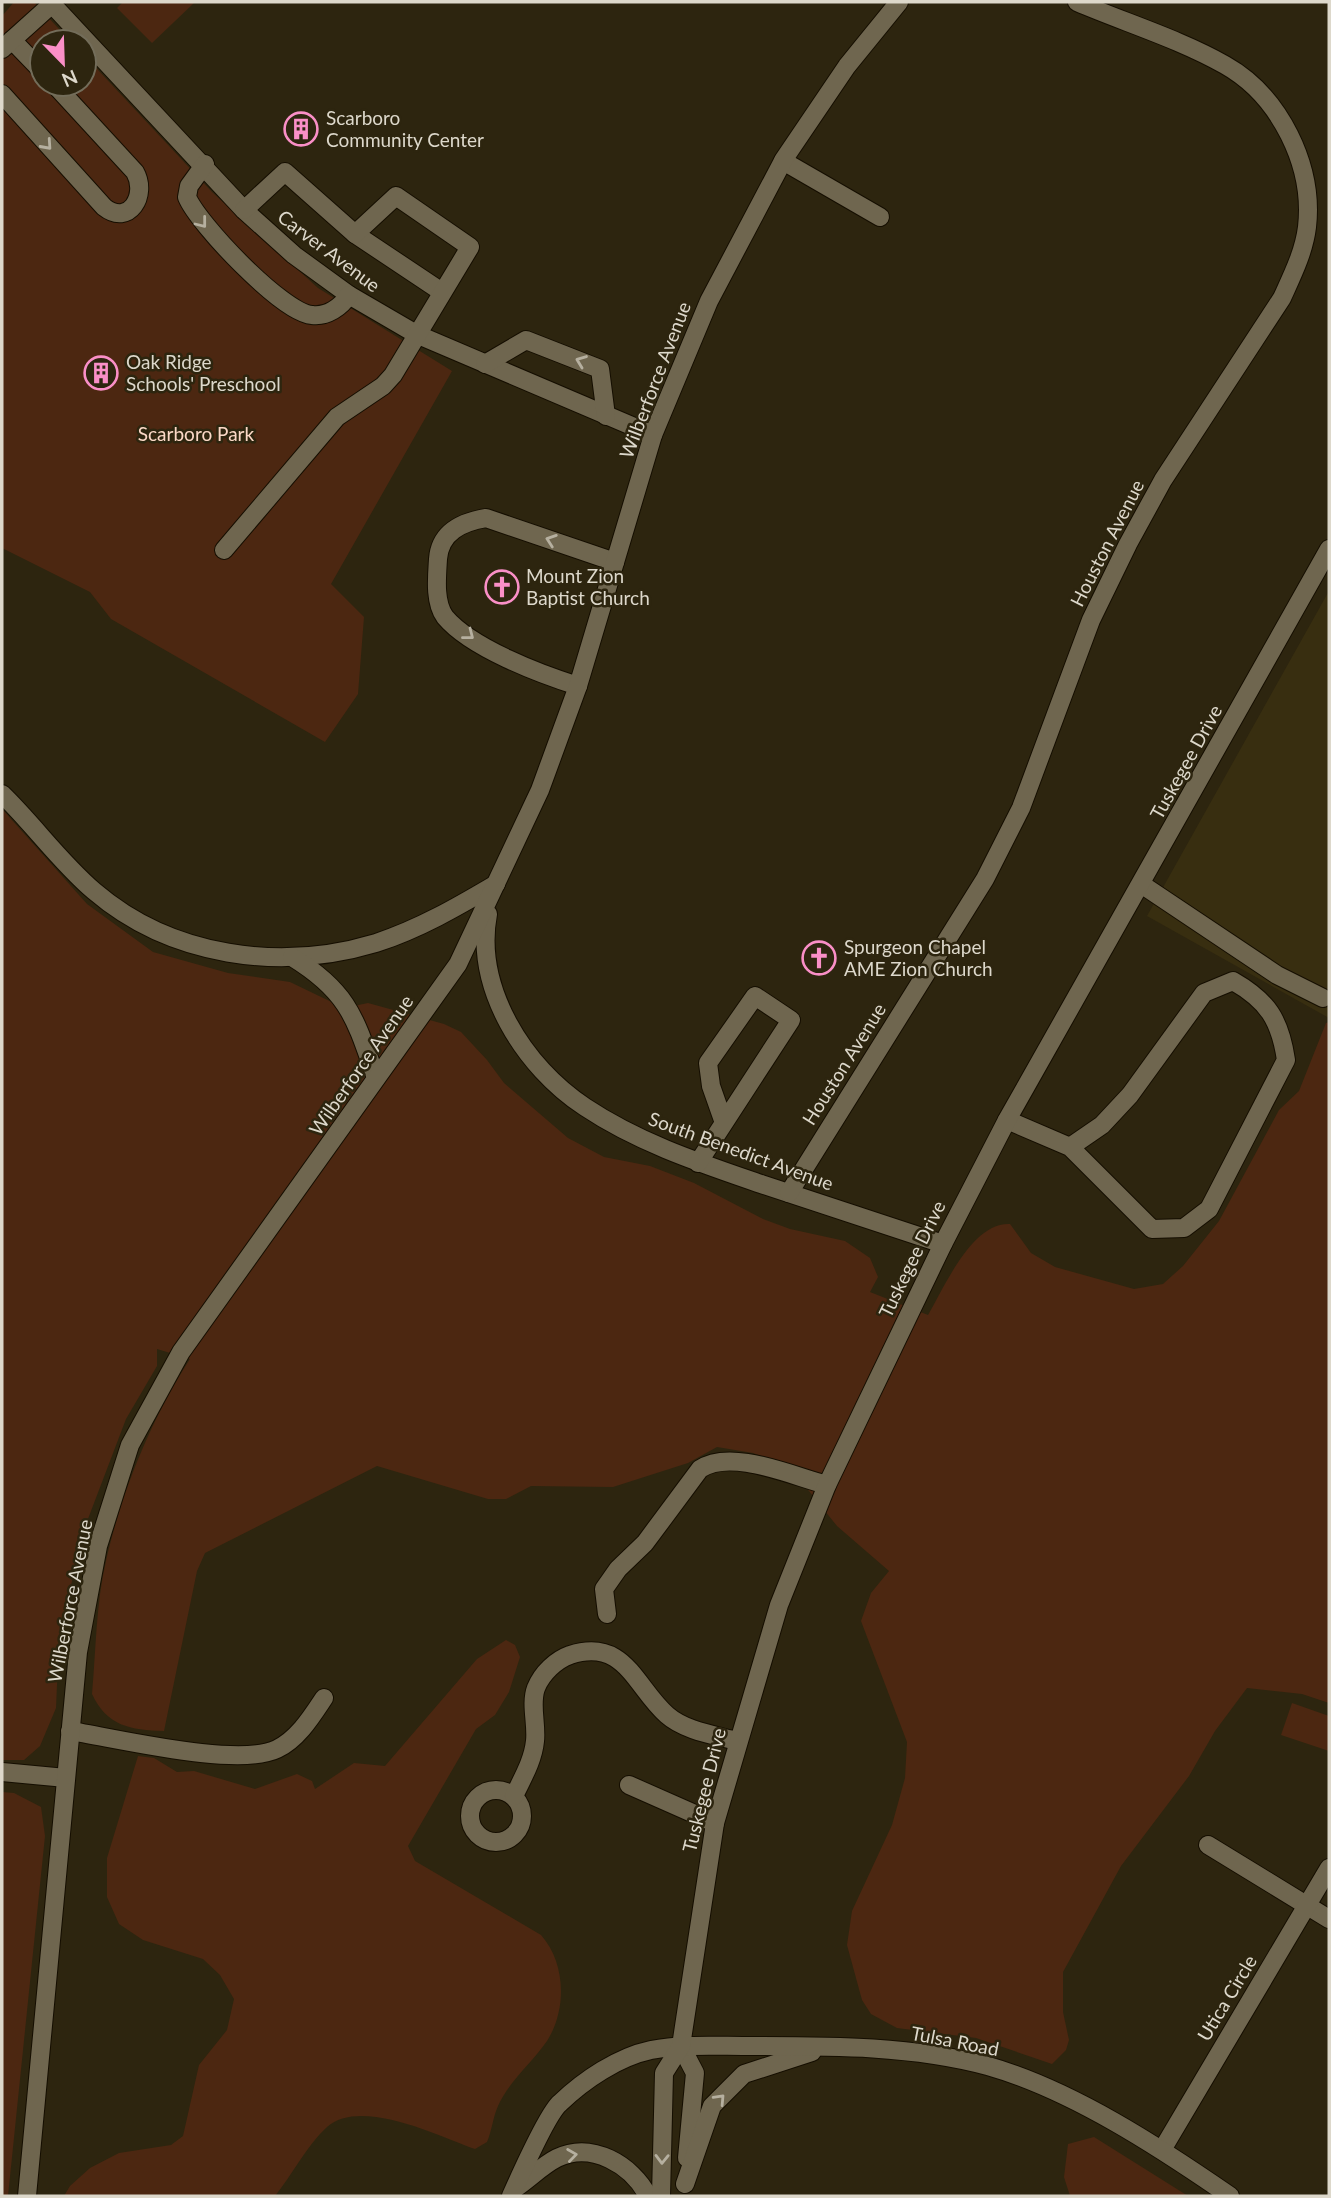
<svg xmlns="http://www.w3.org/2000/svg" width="1331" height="2198" font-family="Lato,sans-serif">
<rect width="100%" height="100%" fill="#2d250f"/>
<polygon fill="#382e10" points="1329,591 1329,1018 1147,916"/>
<g fill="#4c2711">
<polygon points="14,2 34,2 71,42 42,42 42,84 84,84 84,55 212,192 318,288 452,371 331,584 364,617 358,694 325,742 111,619 90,592 2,548 2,16"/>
<polygon points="123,2 195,2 152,43 117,8"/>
<path d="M2,809L87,904L153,952L228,973L290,982L344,1008L368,1003L444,1024L461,1032L487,1060L504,1083L568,1138L604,1157L650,1166L694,1183L763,1219L790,1229L845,1241L870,1258L878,1277L870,1292L928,1315C945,1286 972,1222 1010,1224L1031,1253L1055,1267L1134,1289L1163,1284L1183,1266L1219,1221L1279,1110L1299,1091L1326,1023L1329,1022V1703L1302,1694L1247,1688L1215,1731L1189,1776L1121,1866L1063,1972V2012L1069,2040L1066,2050L1052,2064L976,2038L897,2028L871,2014L862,2000L847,1945L852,1911L892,1825L905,1778L907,1742L861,1621L871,1593L889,1571L837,1526L789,1466L753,1453L717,1447L688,1463L613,1487L531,1486L506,1499H488L377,1466L205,1553L197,1571L164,1731C130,1730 107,1726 92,1694C96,1650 96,1603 106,1561C121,1493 152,1417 190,1359L157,1349V1366L126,1419L83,1532L59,1639L56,1708L40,1746L24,1760H2Z"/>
<path d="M506,1640L515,1645L520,1657L509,1692L495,1715L476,1729L408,1846L415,1861L541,1935C566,1963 567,2010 547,2041C532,2063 509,2081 498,2106C493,2117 492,2130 487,2142L475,2149C439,2136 360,2097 327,2127C307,2145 292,2175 275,2196H64L70,2186L90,2168L119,2153L171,2145L183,2136L199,2065L227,2030L234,1999L220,1975L203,1959L143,1940L119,1924L107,1897V1858L138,1756L154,1758L177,1772L194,1771L255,1789L297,1774L312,1781L315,1789L354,1763L385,1766L477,1659Z"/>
<polygon points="1292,1703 1329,1716 1329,1751 1281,1735"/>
<polygon points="2,1792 14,1793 41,1807 45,1836 8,2196 2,2196"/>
<polygon points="1094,2137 1188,2196 1070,2196 1064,2177 1068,2144"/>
</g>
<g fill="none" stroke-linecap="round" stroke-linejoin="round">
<defs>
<g id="minor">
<polyline points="50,2 244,210 294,255 349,295 416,334 653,435"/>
<polyline points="12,40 42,71"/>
<polyline points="2,49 52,4"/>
<path d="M2,94L104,207C129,227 148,195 135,172L54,84"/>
<polyline points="783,161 880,217"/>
<path d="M205,164L189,186L187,197C198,224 283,313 312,315C327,317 341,307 349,295"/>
<polyline points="355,234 442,292"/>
<polyline points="485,364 526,340 600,369 606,416"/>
<polyline points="224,550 337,417 383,386 393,375 470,247 396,196 355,234 285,172 244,210"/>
<path d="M578,686C540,674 471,648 445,617C434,602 437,576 438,559C440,532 462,522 486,518L615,562"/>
<path d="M2,794C34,825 60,862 94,891C171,957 280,972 376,943C419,929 457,907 496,884"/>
<polyline points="1141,884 1277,975 1323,998"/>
<path d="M488,914C474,988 524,1067 585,1107C639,1143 700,1163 761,1184C821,1204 882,1224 943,1244"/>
<path d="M292,957C349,992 355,1018 376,1078"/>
<path d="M1007,1120L1070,1147L1102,1125L1130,1095L1204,993L1233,981C1268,1001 1280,1020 1286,1060L1209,1209L1184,1228L1152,1229L1070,1147"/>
<polyline points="698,1163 791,1020 755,996 708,1063 711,1086 724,1123"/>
<path d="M789,1193L985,879L1021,808L1091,620L1128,544L1163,480L1282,298C1292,276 1304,252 1307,227C1314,166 1280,96 1225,65C1179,39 1126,23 1077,2"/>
<path d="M607,1614L604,1589L618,1569L645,1543L700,1469C731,1448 792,1476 827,1485"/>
<path d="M70,1731C116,1738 238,1768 277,1749C298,1739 312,1716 324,1698"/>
<polyline points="2,1772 66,1778"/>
<polyline points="629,1785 715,1823"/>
<circle cx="496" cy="1816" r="26"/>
<path d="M514,1796C522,1779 533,1761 535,1741C537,1724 530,1704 536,1688C542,1673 556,1660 570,1655C625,1637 635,1687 667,1715C685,1731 715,1735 737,1741"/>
<polyline points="1208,1845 1329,1919"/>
<polyline points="681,2046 695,2073 687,2158"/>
<polyline points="1162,2150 1329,1868"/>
<polyline points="685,2184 712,2106 744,2074 812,2052"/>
<path d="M517,2187C530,2178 543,2165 557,2158C592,2141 632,2165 648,2196"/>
<polyline points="27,2196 78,1652 98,1546 130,1445 181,1352 458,964 540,790 578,686 653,435 709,301 784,159 847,66 899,2"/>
<path d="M511,2196C519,2178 548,2113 560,2103C584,2080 618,2057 651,2050C682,2044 715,2046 746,2046C826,2046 910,2045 988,2066C1072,2090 1159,2147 1230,2196"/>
<polyline points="661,2196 664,2073 681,2046 715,1823 779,1605 827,1485 943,1244 1007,1120 1329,549"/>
</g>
</defs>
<use href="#minor" stroke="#150e00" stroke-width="20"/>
<use href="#minor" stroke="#6f664f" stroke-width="18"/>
</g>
<defs><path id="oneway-chevron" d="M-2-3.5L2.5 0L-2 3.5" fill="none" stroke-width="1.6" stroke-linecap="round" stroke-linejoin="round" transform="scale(1.75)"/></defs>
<g stroke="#b6b0a0">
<use href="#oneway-chevron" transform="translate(47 145) rotate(48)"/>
<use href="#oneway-chevron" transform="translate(202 223) rotate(52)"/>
<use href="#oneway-chevron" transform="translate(581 361) rotate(-159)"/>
<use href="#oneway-chevron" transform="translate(551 540) rotate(-161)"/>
<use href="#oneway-chevron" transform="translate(469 635) rotate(38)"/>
<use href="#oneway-chevron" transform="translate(720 2099) rotate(-47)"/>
<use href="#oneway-chevron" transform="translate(572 2155) rotate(-8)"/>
<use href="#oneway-chevron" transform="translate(662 2159) rotate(91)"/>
</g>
<defs>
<symbol id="building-ring" viewBox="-11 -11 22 22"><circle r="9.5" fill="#2d250f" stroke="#fa8fc7" stroke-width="1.5"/><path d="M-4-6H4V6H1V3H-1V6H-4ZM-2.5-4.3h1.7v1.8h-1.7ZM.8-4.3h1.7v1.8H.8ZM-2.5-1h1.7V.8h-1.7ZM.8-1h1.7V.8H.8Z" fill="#fa8fc7"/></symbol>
<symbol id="church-ring" viewBox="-11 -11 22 22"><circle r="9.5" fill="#2d250f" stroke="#fa8fc7" stroke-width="1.5"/><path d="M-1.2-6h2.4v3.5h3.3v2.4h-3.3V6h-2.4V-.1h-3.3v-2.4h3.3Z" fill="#fa8fc7"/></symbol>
</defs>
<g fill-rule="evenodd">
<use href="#building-ring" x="282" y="110" width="38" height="38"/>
<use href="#building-ring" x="82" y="354" width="38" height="38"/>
<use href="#church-ring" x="483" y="568" width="38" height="38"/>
<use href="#church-ring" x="800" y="939" width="38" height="38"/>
</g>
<g text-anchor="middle" stroke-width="5" stroke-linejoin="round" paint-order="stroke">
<g font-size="19" fill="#ddd8cb" stroke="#2d250f" text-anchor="start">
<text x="326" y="125">Scarboro<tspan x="326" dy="22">Community Center</tspan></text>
<text x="126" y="369">Oak Ridge<tspan x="126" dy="22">Schools' Preschool</tspan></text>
<text x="526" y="583">Mount Zion<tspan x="526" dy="22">Baptist Church</tspan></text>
<text x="844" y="954">Spurgeon Chapel<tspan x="844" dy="22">AME Zion Church</tspan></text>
</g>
<g font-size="19" fill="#ddd8cb" stroke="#2d250f">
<text transform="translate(329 251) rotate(37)" y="7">Carver Avenue</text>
<text transform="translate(655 380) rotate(-69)" y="7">Wilberforce Avenue</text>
<text transform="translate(1107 543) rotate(-63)" y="7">Houston Avenue</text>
<text transform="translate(1186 762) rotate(-61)" y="7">Tuskegee Drive</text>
<text transform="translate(844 1064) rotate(-58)" y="7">Houston Avenue</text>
<text transform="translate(361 1065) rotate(-55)" y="7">Wilberforce Avenue</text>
<text transform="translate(741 1151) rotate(20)" y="7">South Benedict Avenue</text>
<text transform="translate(912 1259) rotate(-64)" y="7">Tuskegee Drive</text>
<text transform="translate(70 1601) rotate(-79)" y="7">Wilberforce Avenue</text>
<text transform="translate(704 1790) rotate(-76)" y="7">Tuskegee Drive</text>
<text transform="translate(1227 1998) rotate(-59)" y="7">Utica Circle</text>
<text transform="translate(955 2041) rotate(11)" y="7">Tulsa Road</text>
</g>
<g font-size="19" fill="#fbd8c6" stroke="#2d250f">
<text x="196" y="441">Scarboro Park</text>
</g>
</g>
<rect width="1331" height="2198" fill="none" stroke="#ddd8cb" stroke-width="7"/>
<g transform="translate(63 63) rotate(157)"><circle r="33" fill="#2d250f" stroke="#736d5a" stroke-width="2"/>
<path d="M0-5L12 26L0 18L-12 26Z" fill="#fa8fc7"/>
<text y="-10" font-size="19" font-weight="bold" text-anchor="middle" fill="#ddd8cb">N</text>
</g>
</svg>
